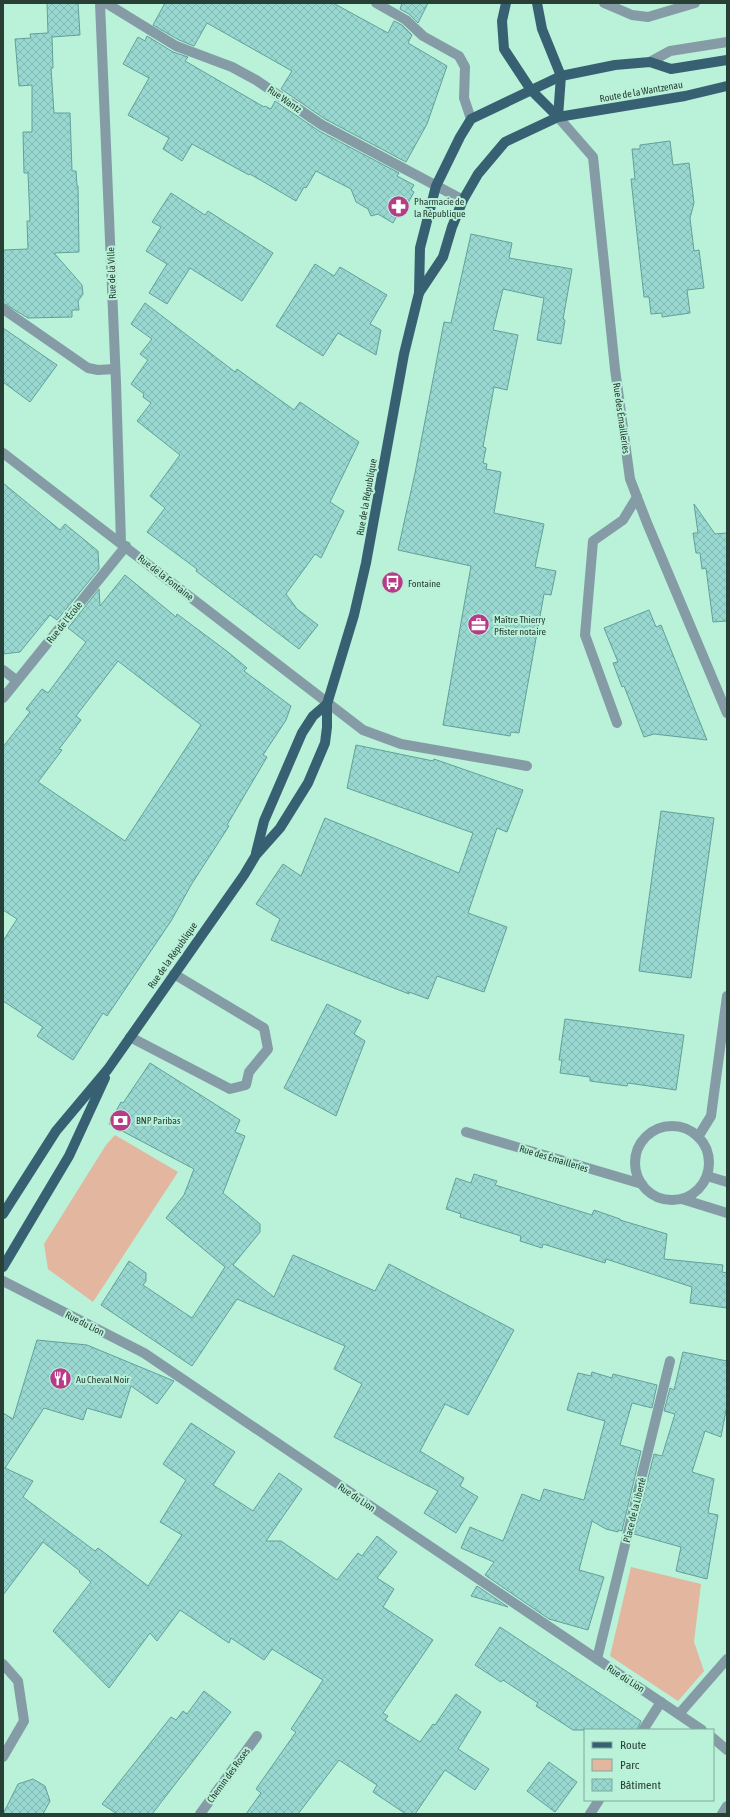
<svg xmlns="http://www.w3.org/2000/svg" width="730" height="1817" font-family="'Asap Condensed',sans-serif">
<defs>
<pattern id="building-cross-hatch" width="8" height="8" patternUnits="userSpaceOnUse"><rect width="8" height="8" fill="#98d8d1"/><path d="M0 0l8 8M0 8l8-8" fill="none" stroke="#83bab4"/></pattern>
</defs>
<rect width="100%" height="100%" fill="#b9f1d9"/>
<g fill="#e3b6a0">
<polygon points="115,1135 178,1172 93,1302 48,1269 44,1244 106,1145"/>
<polygon points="631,1567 701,1584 694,1642 704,1671 678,1701 610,1656"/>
</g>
<g fill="url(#building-cross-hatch)" stroke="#62a099" fill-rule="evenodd">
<polygon points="47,3 78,3 80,35 52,37 53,68 51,68 54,113 70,113 72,171 76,171 77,186 78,186 79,252 54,253 82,285 83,294 78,301 79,310 72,310 72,317 28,318 3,303 3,250 28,249 27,221 30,221 28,173 24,173 23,132 32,132 32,85 19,86 15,39 31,38 30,34 48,33"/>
<polygon points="165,3 333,3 388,33 394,21 402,25 412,35 408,43 447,66 427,124 406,162 325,119 281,89 292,71 207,23 194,46 179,40 153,25"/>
<polygon points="402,3 428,3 418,23 409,14 400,9"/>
<polygon points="147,36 173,52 188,57 185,61 264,107 265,106 271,109 275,101 319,131 399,173 397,176 414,185 411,190 414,192 402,214 399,212 393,223 378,214 371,216 368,209 356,202 351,189 316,171 306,188 304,187 296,201 250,174 249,175 192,144 182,161 163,149 169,138 128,115 149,78 123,64 138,37 145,41"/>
<polygon points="670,141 673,165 689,163 694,203 690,218 694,251 699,250 704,288 687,290 690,313 662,317 662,313 651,314 649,297 644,297 631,179 635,179 632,149 640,149 640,145"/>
<polygon points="171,193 205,215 208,211 273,253 242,301 190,268 167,304 149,293 167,264 146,251 161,227 152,222"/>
<polygon points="471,234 512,243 509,258 572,269 563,319 565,320 561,344 537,340 544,298 503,289 493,330 518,335 507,390 494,387 483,447 486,448 483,463 487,464 486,469 501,472 494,513 544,524 535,567 556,571 551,595 544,594 519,733 511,732 510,736 443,725 471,566 398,550 415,473 444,322 451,323"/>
<polygon points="315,264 334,276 340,267 387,295 370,324 381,330 376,355 338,333 323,356 276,326"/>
<polygon points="145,303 235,372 237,369 294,410 300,402 359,442 330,502 344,511 321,558 315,554 286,594 297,609 318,625 299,649 196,571 197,569 147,532 165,508 150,496 180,455 137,421 151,403 143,397 144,394 131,384 148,360 140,354 152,339 131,324"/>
<polygon points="3,328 57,365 30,402 3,382"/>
<polygon points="3,483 60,530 65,524 98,551 99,569 57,620 50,615 20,652 3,654"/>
<polygon points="694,504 715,534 727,533 727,621 713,622 706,568 702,569 700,553 696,553 693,533 698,533"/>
<path d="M125,575L176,617L177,614L228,652L247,668L244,671L291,706L286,720L263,755L267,757L227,825L229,826L191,885L171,921L107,1016L103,1013L73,1060L37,1036L43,1027L3,1001V941L17,919L3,910V747L30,712L26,709L42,689L48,693L86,642L68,628L99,589L100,606ZM118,661L201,725L125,841L38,782L62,750L59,749L81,720L76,716Z"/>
<polygon points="649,610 656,627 661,625 707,740 654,734 644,737 624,686 622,687 613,663 618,662 604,628"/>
<polygon points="356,745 433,761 434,759 523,790 507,832 497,828 468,913 507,927 484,992 437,976 428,999 409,992 409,994 271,940 280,919 256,904 283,864 301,876 325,818 459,873 473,833 347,788"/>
<polygon points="661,811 714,818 691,978 639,971"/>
<polygon points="327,1004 361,1021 354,1034 365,1041 336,1116 284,1088"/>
<polygon points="565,1019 684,1035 676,1090 628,1083 627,1086 590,1081 590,1077 560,1073 562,1060 559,1060"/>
<polygon points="150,1063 240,1120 235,1132 245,1136 223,1193 260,1224 260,1232 233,1265 274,1297 293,1255 375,1291 389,1264 514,1330 468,1415 445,1404 420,1451 464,1478 460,1486 478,1497 456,1533 424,1513 438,1491 334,1437 362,1384 334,1369 345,1346 237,1299 192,1366 101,1305 129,1261 146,1273 146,1281 143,1285 192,1318 225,1267 166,1218 184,1195 194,1169 109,1124 121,1102 123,1103"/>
<polygon points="474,1174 497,1181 495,1185 592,1215 594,1210 620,1219 620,1220 667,1234 664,1259 723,1265 722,1272 727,1273 727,1308 690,1303 692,1287 606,1259 605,1263 543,1244 542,1248 520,1241 521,1236 460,1217 461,1214 446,1209 456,1178 471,1183"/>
<polygon points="37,1340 87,1345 174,1381 157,1404 131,1386 121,1418 87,1408 83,1420 44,1408 5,1468 33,1481 23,1497 95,1551 98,1548 148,1586 182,1535 160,1522 186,1480 163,1464 191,1423 235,1452 213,1485 253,1511 279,1473 302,1489 266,1541 281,1541 337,1580 358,1553 362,1556 377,1536 397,1552 377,1578 394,1589 383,1607 433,1640 383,1713 388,1716 385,1720 420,1742 433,1724 435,1725 456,1694 481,1712 458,1749 489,1769 475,1790 445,1770 415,1814 406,1814 373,1792 377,1785 339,1760 298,1814 246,1814 261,1793 256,1789 296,1732 291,1729 323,1680 272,1649 264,1660 231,1638 229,1643 180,1610 157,1641 150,1633 109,1688 53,1631 91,1582 79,1572 80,1571 43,1542 3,1595 3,1413 13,1419"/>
<polygon points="683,1352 727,1361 727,1405 721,1437 705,1431 692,1472 714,1479 708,1513 718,1515 707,1579 676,1571 681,1547 634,1534 654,1454 662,1456 675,1414 664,1411 670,1388 674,1390"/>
<polygon points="592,1372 612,1378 613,1374 657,1385 652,1408 632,1403 620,1445 641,1451 622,1531 618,1530 618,1532 606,1529 592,1521 579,1570 604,1577 588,1630 549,1619 485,1575 494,1562 461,1548 470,1527 503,1541 522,1494 540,1501 544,1489 584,1500 605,1421 567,1410 578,1373 591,1376"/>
<polygon points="477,1586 508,1607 471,1596"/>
<polygon points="500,1627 641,1721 637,1730 573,1730 536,1706 538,1703 503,1680 501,1682 475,1665"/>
<polygon points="204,1691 231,1712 152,1814 117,1814 102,1804 171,1717 176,1720 183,1711 187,1714"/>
<polygon points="549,1762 577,1782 555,1812 527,1791"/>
<polygon points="33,1779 45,1786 50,1801 43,1814 3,1814 18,1784"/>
</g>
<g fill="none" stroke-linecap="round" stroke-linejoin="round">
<g stroke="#859ca6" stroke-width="10">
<polyline points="100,3 116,383 121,542"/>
<polyline points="106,3 176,46 232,67 256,80 322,125 463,200"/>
<polyline points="376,3 406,20 423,36 459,56 465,67 464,98 471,119"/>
<polyline points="604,3 632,15 648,17 695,3"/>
<polyline points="650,62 670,51 727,42"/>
<polyline points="558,117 593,157 615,369 630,479 647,523 727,713"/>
<polyline points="3,309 88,368 98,370 115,369"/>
<polyline points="3,453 363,730 401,744 527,766"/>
<polyline points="3,670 16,680"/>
<polyline points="3,698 126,546"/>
<polyline points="617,723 585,635 593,541 623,520 637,497"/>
<polyline points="130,1037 230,1089 246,1085 249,1072 268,1049 264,1028 174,974"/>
<circle cx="672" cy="1163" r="37"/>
<polyline points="466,1132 642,1184"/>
<polyline points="698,1137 711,1116 727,996"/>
<polyline points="707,1176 727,1182"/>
<polyline points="682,1199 727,1213"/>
<polyline points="3,1281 144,1353 702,1730"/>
<polyline points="597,1659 670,1361"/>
<polyline points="3,1664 18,1681 24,1721 3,1757"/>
<polyline points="679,1714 727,1659"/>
<polyline points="643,1730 661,1702"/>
<polyline points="713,1738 727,1750"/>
<polyline points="200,1814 257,1736"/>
<polyline points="590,1814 599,1800"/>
<polyline points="722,1814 727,1806"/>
</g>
<g stroke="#376173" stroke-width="10">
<polyline points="506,3 502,21 504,49 531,90 558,117"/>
<polyline points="537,3 542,29 561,76 558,117"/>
<polyline points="419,293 443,257 452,227 463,200 478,174 505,142 558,117 685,96 727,86"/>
<polyline points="256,853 264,821 302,733 313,716 327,704"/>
<polyline points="3,1214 56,1131 108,1069 244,875 256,855 280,828 308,783 325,743 327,727 327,704 354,615 366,563 404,354 419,293 420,248 436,186 460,137 471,119 561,76 615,65 650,62 671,69 727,60"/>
<polyline points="3,1267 69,1156 105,1078"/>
</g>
</g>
<defs>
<symbol id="pharmacy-disc" viewBox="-11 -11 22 22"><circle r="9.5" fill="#b93b88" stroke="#b9f1d9"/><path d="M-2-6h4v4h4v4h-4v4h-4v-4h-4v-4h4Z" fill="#fff"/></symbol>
<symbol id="bus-disc" viewBox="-11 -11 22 22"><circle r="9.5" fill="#b93b88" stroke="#b9f1d9"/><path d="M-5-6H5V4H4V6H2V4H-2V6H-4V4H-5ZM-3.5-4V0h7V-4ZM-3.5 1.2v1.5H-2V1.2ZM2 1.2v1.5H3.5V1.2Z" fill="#fff"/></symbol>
<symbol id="office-disc" viewBox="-11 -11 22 22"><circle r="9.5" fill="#b93b88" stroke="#b9f1d9"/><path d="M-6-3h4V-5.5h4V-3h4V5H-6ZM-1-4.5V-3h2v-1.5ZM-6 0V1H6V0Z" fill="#fff"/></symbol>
<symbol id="bank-disc" viewBox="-11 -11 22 22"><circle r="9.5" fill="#b93b88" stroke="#b9f1d9"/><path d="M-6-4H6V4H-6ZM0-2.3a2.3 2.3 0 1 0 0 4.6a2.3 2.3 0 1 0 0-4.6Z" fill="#fff"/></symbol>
<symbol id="restaurant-disc" viewBox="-11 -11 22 22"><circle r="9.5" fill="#b93b88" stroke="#b9f1d9"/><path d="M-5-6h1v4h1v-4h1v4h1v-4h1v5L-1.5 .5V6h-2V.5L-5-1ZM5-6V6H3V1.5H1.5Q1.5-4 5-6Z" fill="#fff"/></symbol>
</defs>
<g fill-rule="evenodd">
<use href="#pharmacy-disc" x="386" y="194" width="25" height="25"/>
<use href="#bus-disc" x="380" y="570" width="25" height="25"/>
<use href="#office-disc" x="466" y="612" width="25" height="25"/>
<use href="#bank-disc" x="108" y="1108" width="25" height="25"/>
<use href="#restaurant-disc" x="48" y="1366" width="25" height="25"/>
</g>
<g text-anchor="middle" stroke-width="4" stroke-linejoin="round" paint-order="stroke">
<g font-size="10" fill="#283f36" stroke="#b9f1d9">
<text transform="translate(641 91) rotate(-10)" y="4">Route de la Wantzenau</text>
<text transform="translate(285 99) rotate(35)" y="4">Rue Wantz</text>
<text transform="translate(111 273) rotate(-92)" y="4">Rue de la Ville</text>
<text transform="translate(622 418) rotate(82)" y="4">Rue des Émailleries</text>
<text transform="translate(366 497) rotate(-80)" y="4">Rue de la République</text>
<text transform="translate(166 577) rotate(38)" y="4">Rue de la Fontaine</text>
<text transform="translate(64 622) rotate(-51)" y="4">Rue de l'École</text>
<text transform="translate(172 955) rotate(-55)" y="4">Rue de la République</text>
<text transform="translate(554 1158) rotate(17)" y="4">Rue des Émailleries</text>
<text transform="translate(85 1323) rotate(27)" y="4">Rue du Lion</text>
<text transform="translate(357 1497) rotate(34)" y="4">Rue du Lion</text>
<text transform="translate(634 1510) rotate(-76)" y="4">Place de la Liberté</text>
<text transform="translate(626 1678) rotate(33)" y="4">Rue du Lion</text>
<text transform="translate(228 1775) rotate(-54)" y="4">Chemin des Roses</text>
</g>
<g font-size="10" fill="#283f36" stroke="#b9f1d9" text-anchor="start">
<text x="414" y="205">Pharmacie de<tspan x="414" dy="12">la République</tspan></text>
<text x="408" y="587">Fontaine</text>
<text x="494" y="623">Maître Thierry<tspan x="494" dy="12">Pfister notaire</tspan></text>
<text x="136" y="1124">BNP Paribas</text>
<text x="76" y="1383">Au Cheval Noir</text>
</g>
</g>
<rect width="730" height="1817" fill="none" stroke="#283f36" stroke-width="8"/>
<rect x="584" y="1729" width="130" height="72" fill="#b9f1d9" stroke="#7faa98"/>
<rect x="592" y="1742" width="20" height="6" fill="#376173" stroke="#7faa98"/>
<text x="620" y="1749" font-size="12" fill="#283f36">Route</text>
<rect x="592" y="1759" width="20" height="12" fill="#e3b6a0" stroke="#7faa98"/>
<text x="620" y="1769" font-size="12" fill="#283f36">Parc</text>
<rect x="592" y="1779" width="20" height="12" fill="url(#building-cross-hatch)" stroke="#7faa98"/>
<text x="620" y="1789" font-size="12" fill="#283f36">Bâtiment</text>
</svg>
